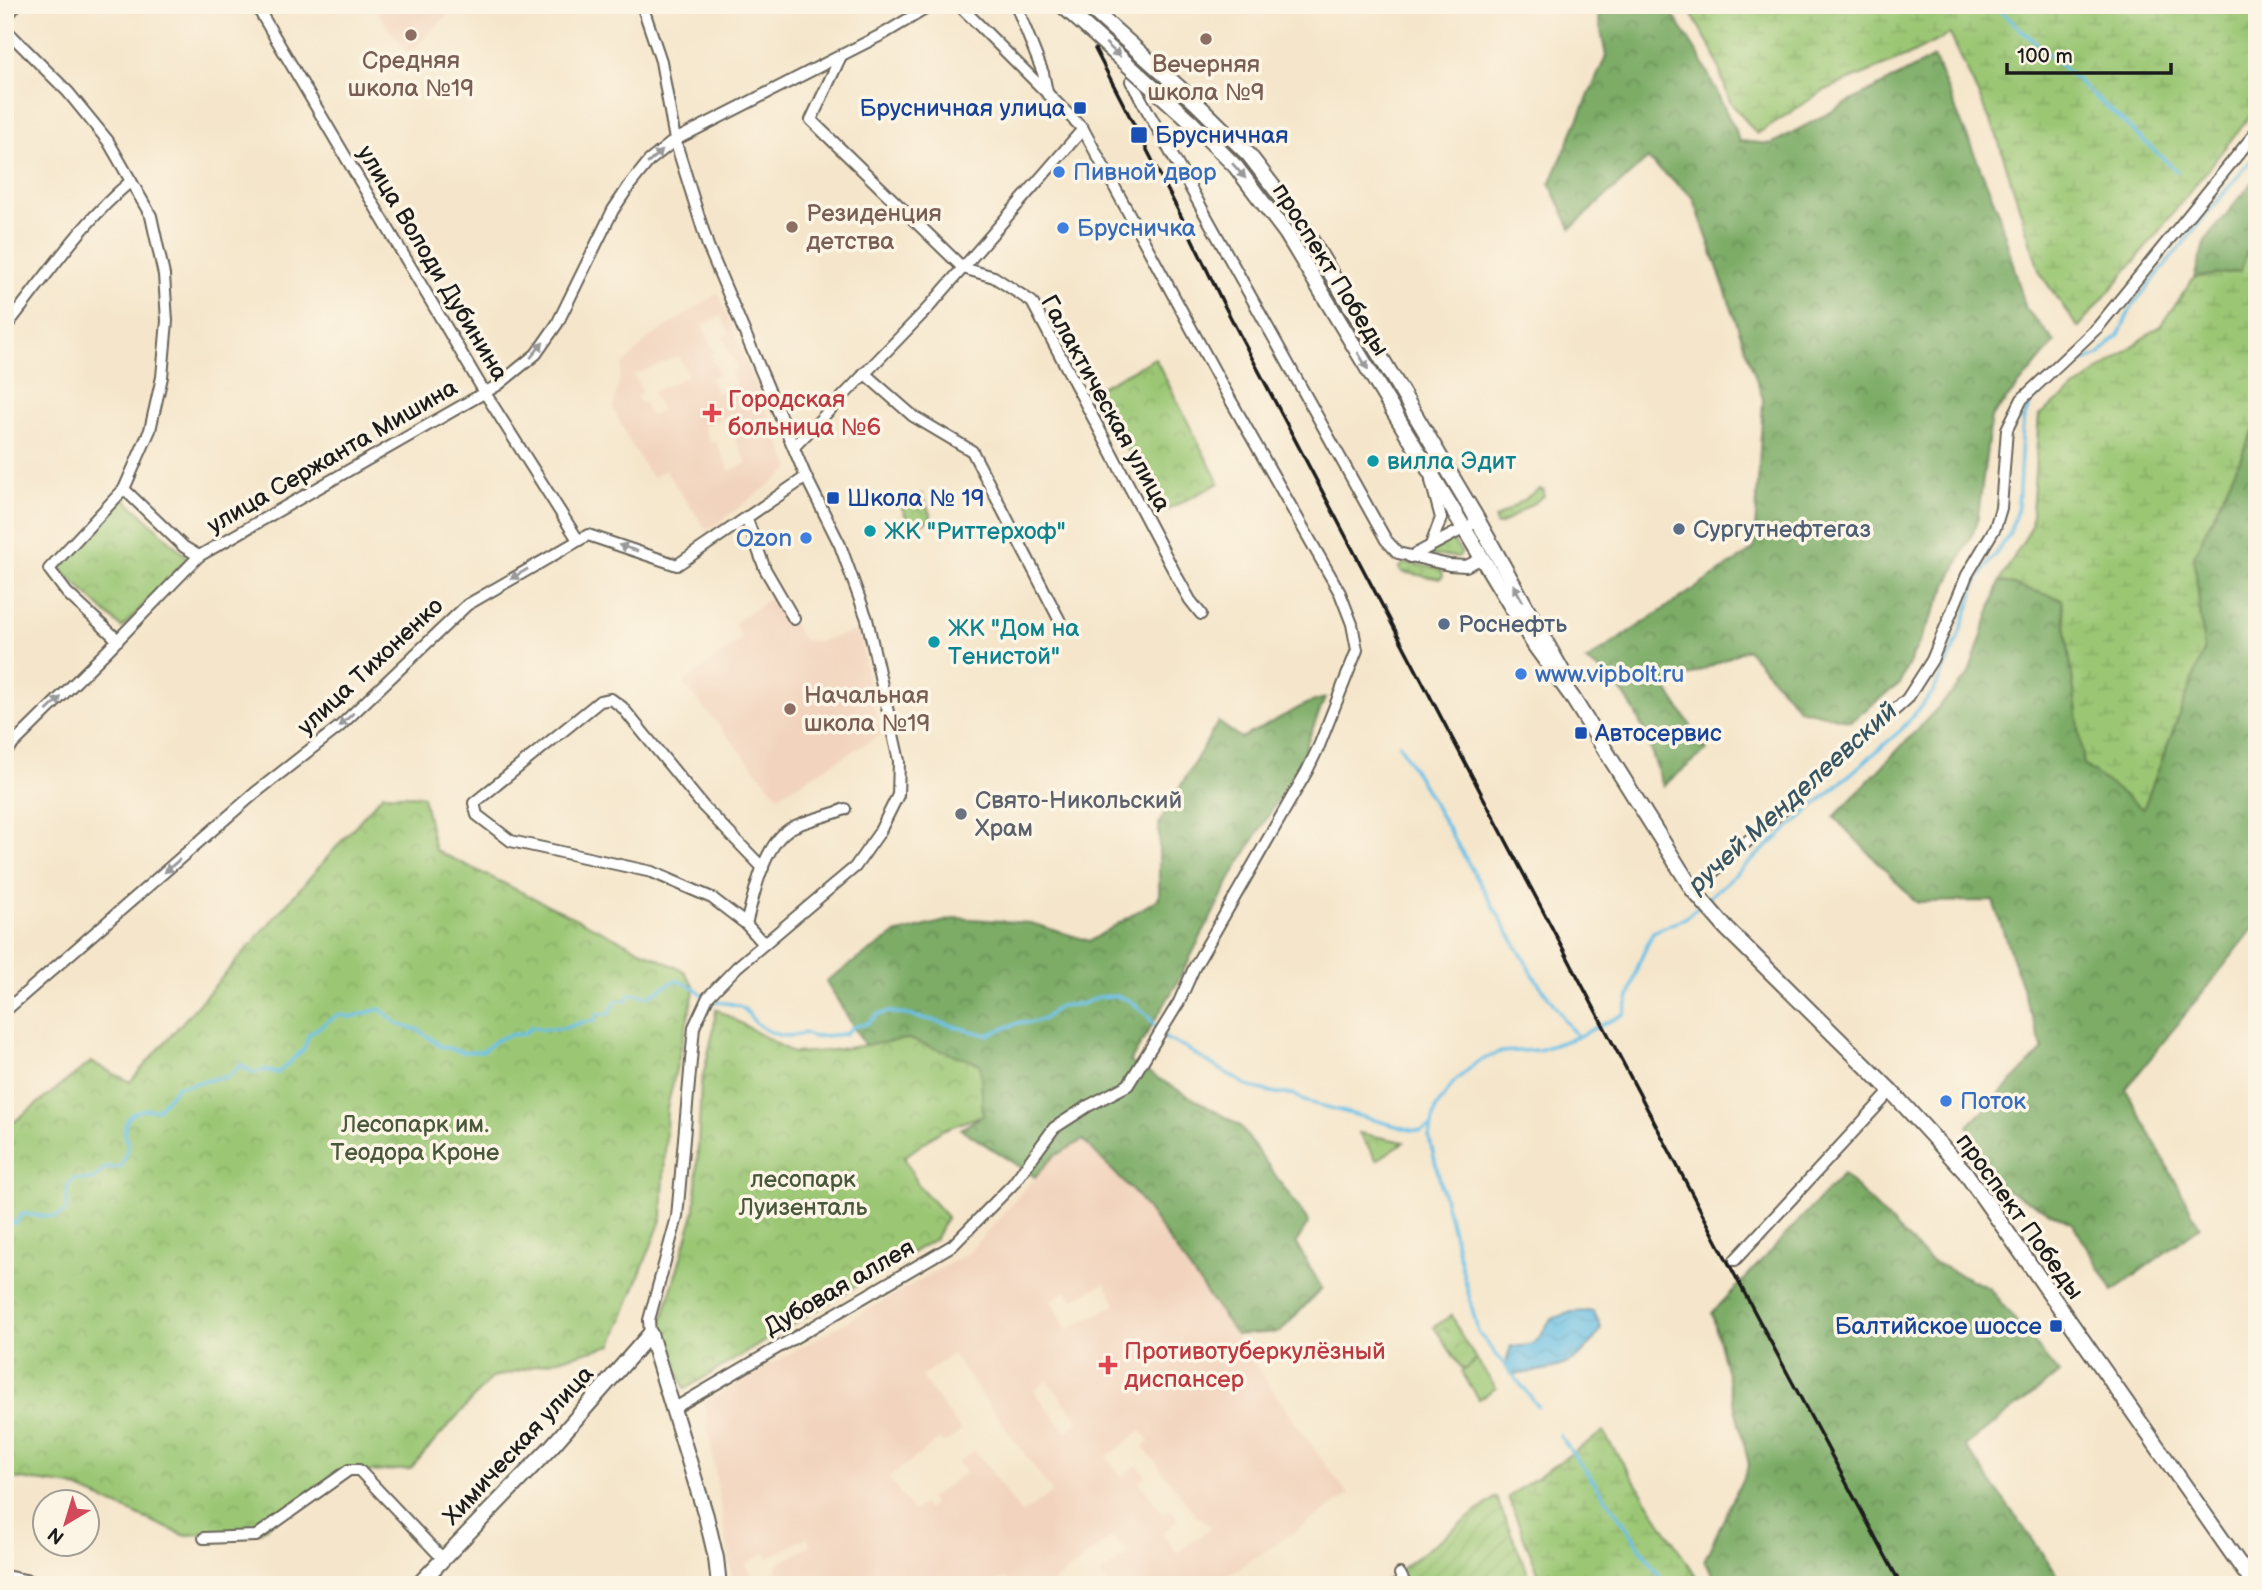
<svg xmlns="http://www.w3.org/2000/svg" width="2262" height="1590" font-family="'Balsamiq Sans',sans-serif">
<defs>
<pattern id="grass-dots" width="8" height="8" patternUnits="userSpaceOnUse" patternTransform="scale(1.75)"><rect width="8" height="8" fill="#9bc774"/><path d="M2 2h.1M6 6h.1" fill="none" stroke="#85aa64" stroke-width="1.8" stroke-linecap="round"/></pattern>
<pattern id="forest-crowns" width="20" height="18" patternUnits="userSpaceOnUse" patternTransform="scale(1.75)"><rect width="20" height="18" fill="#7cac66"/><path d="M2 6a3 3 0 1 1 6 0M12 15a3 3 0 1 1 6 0" fill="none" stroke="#658b53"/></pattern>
<pattern id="wetland-marsh" width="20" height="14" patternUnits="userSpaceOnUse" patternTransform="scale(1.75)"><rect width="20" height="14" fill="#9bc774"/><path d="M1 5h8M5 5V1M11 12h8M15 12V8" fill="none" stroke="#85aa64"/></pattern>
<pattern id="park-crowns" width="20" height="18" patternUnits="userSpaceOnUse" patternTransform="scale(1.75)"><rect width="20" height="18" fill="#9bc774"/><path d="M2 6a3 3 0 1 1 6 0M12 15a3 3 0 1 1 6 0" fill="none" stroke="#85aa64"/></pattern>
<pattern id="garden-furrows" width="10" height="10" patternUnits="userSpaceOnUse" patternTransform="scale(1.75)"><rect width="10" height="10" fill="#9bc774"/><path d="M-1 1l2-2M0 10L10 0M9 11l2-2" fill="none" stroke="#85aa64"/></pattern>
<pattern id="water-waves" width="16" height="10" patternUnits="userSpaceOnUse" patternTransform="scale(1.75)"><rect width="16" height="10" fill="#69c0e6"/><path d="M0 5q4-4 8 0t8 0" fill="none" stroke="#5aa4c5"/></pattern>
</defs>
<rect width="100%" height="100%" fill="#fcf5e5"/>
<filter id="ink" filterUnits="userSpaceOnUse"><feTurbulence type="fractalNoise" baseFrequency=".0143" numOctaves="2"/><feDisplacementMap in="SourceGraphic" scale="14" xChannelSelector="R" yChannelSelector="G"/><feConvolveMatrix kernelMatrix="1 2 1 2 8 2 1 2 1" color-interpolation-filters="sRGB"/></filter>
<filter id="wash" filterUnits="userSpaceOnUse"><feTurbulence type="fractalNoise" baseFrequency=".00686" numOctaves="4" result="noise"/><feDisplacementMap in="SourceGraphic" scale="28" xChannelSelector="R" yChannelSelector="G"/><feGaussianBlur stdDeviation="1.57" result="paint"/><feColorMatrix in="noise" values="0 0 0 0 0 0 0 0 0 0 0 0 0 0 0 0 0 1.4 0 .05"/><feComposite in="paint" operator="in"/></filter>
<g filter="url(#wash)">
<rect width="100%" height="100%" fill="#f5e6cb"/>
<g fill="#f2d4be" fill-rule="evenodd">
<polygon points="372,5 458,5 408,54"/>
<path d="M718,293L791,469L707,531L665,470L652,478L633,448L613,409L622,366L649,338ZM721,316L729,333L723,336L737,369L731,372L736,385L716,393L710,378L719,374L710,354L714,352L702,325ZM679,356L688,376L652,392L661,411L650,416L644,402L640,403L636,396L642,393L634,375ZM729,415L736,430L732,433L747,463L730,471L715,441L711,443L703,427Z"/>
<polygon points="775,595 803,640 820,641 859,630 880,735 778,796 683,683 742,639 734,623"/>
<path d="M1083,1140L1139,1198L1317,1453L1349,1495L1214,1585H1109L1101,1574L1127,1554L1113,1536L1052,1583L1053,1585H1009L1007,1578L993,1583V1585H970L969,1582L959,1585H733L704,1402L968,1253L1054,1156ZM1105,1283L1116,1304L1067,1330L1051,1300L1067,1291L1073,1300ZM952,1354L1052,1492L1022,1514L975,1450L958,1462L965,1473L929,1499L933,1504L927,1509L923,1504L913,1511L889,1477L939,1440L943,1444L961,1431L921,1376ZM1047,1380L1079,1421L1066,1432L1034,1391ZM1141,1431L1149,1441L1143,1446L1198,1518L1201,1517L1210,1528L1177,1553L1162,1533L1179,1520L1170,1509L1163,1514L1139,1482L1146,1476L1137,1465L1122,1477L1107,1457ZM807,1537L811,1545L775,1566L777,1570L755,1581L746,1564L766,1553L769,1558Z"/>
</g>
<g fill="url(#grass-dots)" stroke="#5c7248" stroke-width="2">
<polygon points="1539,489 1544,490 1544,496 1500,525 1496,525 1495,519"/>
<polygon points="1452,540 1462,553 1458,557 1426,555"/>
<polygon points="1405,563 1441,569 1443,576 1440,579 1402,572 1399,568"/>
</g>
<g fill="url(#forest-crowns)" stroke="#4c6441" stroke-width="2">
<path d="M1596,5H1667L1701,59L1740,141L1771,144L1934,57L1997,208L2026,309L2055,342L1991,418L1977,524L1899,684L1851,721L1799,709L1747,649L1665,687L1707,750L1663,786C1650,749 1639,705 1609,677C1602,671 1593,666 1586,661L1754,549L1763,399L1693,197L1647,159L1571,228L1550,184L1606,56Z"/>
<polygon points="2257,176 2257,219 2241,271 2194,278 2205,241"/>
<polygon points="2257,423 2257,924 2126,1089 2200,1227 2113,1291 2073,1224 1997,1185 1968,1126 2043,1050 1993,901 1916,902 1834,817 1968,676 2000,581 2062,599 2084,765 2143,809 2204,650 2194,556"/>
<polygon points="1325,698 1297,768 1236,869 1176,985 1130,1062 1239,1125 1309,1222 1296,1243 1322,1288 1280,1332 1236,1335 1139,1198 1083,1140 1054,1156 1035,1177 961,1129 983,1115 908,1039 865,1046 826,981 895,934 957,918 1031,923 1090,941 1159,898 1159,823 1218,722 1241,738 1308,703"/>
<polygon points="1843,1174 1929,1260 1989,1288 2059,1374 1965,1446 2065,1585 1720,1585 1704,1561 1749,1465 1712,1313"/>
</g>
<g fill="url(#wetland-marsh)" stroke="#5c7248" stroke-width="2">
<polygon points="1686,5 2257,5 2257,107 2139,256 2078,328 2040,273 1996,133 1950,34 1907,56 1823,91 1757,134 1730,102 1713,51"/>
<polygon points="2257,219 2257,423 2194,556 2204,650 2143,809 2084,765 2062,599 2000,581 2031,528 2039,415 2160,326 2194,278 2241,271"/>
<polygon points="1603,1432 1701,1585 1543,1585 1508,1497"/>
</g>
<g fill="url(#park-crowns)" stroke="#5c7248" stroke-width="2">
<polygon points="1155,358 1219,483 1161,513 1095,390"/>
<polygon points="922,494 932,519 911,528 900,503"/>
<polygon points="122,496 188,558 122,628 57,566"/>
<polygon points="383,794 423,796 435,850 684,971 695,988 667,1108 662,1218 612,1345 491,1378 410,1469 333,1475 260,1532 183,1535 72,1486 5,1477 5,1129 91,1062 130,1082"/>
<polygon points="716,1009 793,1053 826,1051 908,1039 980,1064 983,1115 942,1130 904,1157 919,1186 947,1217 936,1238 685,1389 659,1331 695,1210 701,1084 713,1033"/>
<polygon points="1359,1133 1404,1142 1377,1160"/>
<polygon points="1452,1315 1463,1339 1477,1360 1463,1370 1434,1327"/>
</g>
<polygon fill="url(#garden-furrows)" stroke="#5c7248" stroke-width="2" points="1496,1497 1533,1585 1380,1585"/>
<polygon fill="#9bc774" stroke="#5c7248" stroke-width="2" points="1477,1360 1496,1388 1479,1399 1461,1372"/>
<path fill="url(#water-waves)" stroke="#426e81" stroke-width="2" d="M1593,1311L1601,1328C1578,1370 1554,1368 1512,1375L1505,1367L1511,1346C1539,1348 1538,1338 1551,1319L1572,1312Z"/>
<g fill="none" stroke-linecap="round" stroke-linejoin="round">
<g stroke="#69c0e6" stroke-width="3.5">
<polyline points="1994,5 2177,171"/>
<polyline points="1399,744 1535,978 1577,1037"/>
<polyline points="1706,900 1901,730 1933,692 1957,641 1978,579 2009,535 2018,507 2023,420 2031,402 2079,364 2100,354 2119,334 2132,306 2257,153"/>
<path d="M716,1002C725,1003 737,1003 744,1009C748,1012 751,1018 755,1022C769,1034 786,1040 804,1033L812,1037L845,1034L853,1027L866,1024L879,1014L892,1012L931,1020L987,1035L1021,1022L1029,1023L1044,1019L1059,1006L1082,1004L1099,997L1116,996L1129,1000L1146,1014L1166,1039L1185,1047L1196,1055L1250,1087L1281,1094H1293L1304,1101L1411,1130L1421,1131L1432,1126"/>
<path d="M5,1226L9,1223L17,1222L22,1214L55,1217L67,1211C68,1200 64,1187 74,1179L93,1180L105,1168L121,1167C123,1160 128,1152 128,1145C127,1139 125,1138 125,1133C123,1113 141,1107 157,1110L178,1086C196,1085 210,1078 228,1077L241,1065L253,1073L264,1070L278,1073L304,1049L309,1034L338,1015L351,1017L380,1009L398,1024L419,1030L440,1046L463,1052L483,1051L495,1041L509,1035L524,1034L531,1027C542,1030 560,1030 571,1026C579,1023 585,1021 594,1021L597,1014H609L616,1001H627L630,994L649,996L676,980L695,988L704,996"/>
<polyline points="1538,1406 1478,1332 1429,1137 1436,1108 1454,1082 1476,1063 1499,1052 1539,1050 1577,1037 1624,1014 1639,963 1653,932 1685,918 1700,905"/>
<polyline points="1560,1436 1616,1512 1666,1585"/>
</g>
</g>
</g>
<g filter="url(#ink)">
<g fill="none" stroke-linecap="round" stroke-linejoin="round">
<polyline stroke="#cabea8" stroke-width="10" stroke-dasharray="10 5" stroke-linecap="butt" points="1101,21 1118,53"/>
<defs>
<g id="minor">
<polyline points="256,5 485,393 578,540"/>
<polyline points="642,5 661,61 675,140 708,246 806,477 840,545 867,619 899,761 898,795 879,833 855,867 737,967 708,997 694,1027 677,1217 649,1320 650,1334"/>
<polyline points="1016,5 1043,73 1047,92"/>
<polyline points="5,19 16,5"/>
<polyline points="5,29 68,92 108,141 151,216 164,275 167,321 162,377 150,430 124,489 184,547 199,556"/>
<polyline points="841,56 811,120 963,268 994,277 1032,302 1176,575 1190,600 1201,614"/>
<polyline points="1131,81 1386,540 1398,553 1449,565 1466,566 1483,558"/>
<path d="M5,328C45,278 82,222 131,181"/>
<polyline points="864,373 913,416 972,451 1062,625"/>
<polyline points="794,447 929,307 1083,129"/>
<polyline points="746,517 765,569 794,619"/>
<polyline points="1431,545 1441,518 1431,481"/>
<polyline points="1410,557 1478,521"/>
<polyline points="118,640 67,593 49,569 124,489"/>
<polyline points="5,752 108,650 199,556 498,385 536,354 557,324 613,210 629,186 649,161 675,140 885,33 932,5"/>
<polyline points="1693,890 1907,699 1932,660 1967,575 1995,528 2001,508 2007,429 2022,399 2098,327 2257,131"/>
<polyline points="746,924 712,898 652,872 511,841 477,815 474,803 600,701 611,699 622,707 703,806 763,868"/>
<path d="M764,944L746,924C754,895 764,841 793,827C809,819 829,816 845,809"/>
<polyline points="5,1011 255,793 339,727 467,605 588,535 677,565 806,477"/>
<polyline points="1735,1260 1891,1091"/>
<polyline points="673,1409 953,1245 1013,1184 1054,1128 1088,1106 1128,1085 1179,1002 1194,968 1307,771 1319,746 1357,650 1352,624 1340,593 1222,385 1083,129 959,5"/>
<polyline points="204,1538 256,1536 349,1470 359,1470 443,1559"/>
<polyline points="1400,1574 1406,1585"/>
</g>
<g id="major">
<polyline points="1194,101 1249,155 1301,223 1473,512 1562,671"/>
<polyline points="1191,122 1236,167 1286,233 1535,646 1572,697 1693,890 1726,928 1891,1091 1965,1172 2254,1585"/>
<polyline points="650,1334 706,1516 716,1558 719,1585"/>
<polyline points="5,1578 40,1585"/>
<polyline points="418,1585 552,1446 650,1334"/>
</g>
</defs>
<use href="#minor" stroke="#686359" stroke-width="14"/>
<use href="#major" stroke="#686359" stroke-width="18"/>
<use href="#minor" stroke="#fff" stroke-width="10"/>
<use href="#major" stroke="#fff" stroke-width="14"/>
<polyline stroke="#1c1c1c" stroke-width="3.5" points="1095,49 1181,216 1223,303 1730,1266 1901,1585"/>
<defs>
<g id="major-bridge">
<polyline points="1062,5 1191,122"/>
<polyline points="1087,5 1194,101"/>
</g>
</defs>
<use href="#major-bridge" stroke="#686359" stroke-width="18" stroke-linecap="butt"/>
<use href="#major-bridge" stroke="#fff" stroke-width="14"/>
</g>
<defs><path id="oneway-solid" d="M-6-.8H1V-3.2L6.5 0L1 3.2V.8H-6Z" transform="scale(1.75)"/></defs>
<g fill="#999">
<use href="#oneway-solid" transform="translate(1113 50) rotate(43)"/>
<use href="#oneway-solid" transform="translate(655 157) rotate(-41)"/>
<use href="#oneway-solid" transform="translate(1239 171) rotate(49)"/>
<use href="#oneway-solid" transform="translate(537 350) rotate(-50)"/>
<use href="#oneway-solid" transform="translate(1363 361) rotate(59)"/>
<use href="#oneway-solid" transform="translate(628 548) rotate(-162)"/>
<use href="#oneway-solid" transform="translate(519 574) rotate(150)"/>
<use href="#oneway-solid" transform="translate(1518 593) rotate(-119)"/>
<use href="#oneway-solid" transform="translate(54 704) rotate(-44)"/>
<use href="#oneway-solid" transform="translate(346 720) rotate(137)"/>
<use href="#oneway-solid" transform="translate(172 866) rotate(139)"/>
</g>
</g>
<g fill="#8d6e63" stroke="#fcf5e5" stroke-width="2.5">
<circle cx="411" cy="35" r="7"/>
<circle cx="1206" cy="39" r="7"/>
<circle cx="792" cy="227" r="7"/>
<circle cx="790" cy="709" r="7"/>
</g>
<g fill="#1a4fb4" stroke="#fcf5e5" stroke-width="2.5">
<rect x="1073" y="101" width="14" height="14" rx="3.5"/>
<rect x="1130" y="126" width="18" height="18" rx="3.5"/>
<rect x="826" y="491" width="14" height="14" rx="3.5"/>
<rect x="1574" y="726" width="14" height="14" rx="3.5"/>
<rect x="2049" y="1319" width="14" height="14" rx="3.5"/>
</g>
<g fill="#3f7fe0" stroke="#fcf5e5" stroke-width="2.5">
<circle cx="1059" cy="172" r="7"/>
<circle cx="1063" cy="228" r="7"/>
<circle cx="806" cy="538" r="7"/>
<circle cx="1521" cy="674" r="7"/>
<circle cx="1946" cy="1101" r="7"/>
</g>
<g fill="#e0444e" stroke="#fcf5e5" stroke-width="2.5">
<path d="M708.5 402.5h7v7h7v7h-7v7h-7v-7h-7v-7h7z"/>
<path d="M1104.5 1354.5h7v7h7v7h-7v7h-7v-7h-7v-7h7z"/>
</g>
<g fill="#0f9aa8" stroke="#fcf5e5" stroke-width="2.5">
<circle cx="1373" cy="461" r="7"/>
<circle cx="870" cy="531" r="7"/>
<circle cx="934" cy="642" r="7"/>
</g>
<g fill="#5c6f8a" stroke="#fcf5e5" stroke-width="2.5">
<circle cx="1679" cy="529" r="7"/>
<circle cx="1444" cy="624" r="7"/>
</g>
<circle fill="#6b7280" stroke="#fcf5e5" stroke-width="2.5" cx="961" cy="814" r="7"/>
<g text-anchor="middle" stroke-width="7" stroke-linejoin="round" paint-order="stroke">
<g font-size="24" fill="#785e54" stroke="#fcf5e5">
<text x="411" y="68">Средняя<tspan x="411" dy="28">школа №19</tspan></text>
<text x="1206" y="72">Вечерняя<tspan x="1206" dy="28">школа №9</tspan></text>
<text x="806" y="221" text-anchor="start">Резиденция<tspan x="806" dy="28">детства</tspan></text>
<text x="804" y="703" text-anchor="start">Начальная<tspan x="804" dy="28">школа №19</tspan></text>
</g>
<g font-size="24" fill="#164399" stroke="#fcf5e5" text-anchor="start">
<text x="1066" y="116" text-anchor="end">Брусничная улица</text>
<text x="1155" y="143">Брусничная</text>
<text x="847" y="506">Школа № 19</text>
<text x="1595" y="741">Автосервис</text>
<text x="2042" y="1334" text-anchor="end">Балтийское шоссе</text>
</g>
<g font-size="24" fill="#366cbe" stroke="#fcf5e5" text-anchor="start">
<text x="1073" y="180">Пивной двор</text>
<text x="1077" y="236">Брусничка</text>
<text x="792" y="546" text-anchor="end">Ozon</text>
<text x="1535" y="682">www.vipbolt.ru</text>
<text x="1960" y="1109">Поток</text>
</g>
<g font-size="24" fill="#1c1c1c" stroke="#fcf5e5">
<text transform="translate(433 263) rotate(59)" y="8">улица Володи Дубинина</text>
<text transform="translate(1331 269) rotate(58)" y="8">проспект Победы</text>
<text transform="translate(1106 403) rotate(61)" y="8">Галактическая улица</text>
<text transform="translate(332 456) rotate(-30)" y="8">улица Сержанта Мишина</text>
<text transform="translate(370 666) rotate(-43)" y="8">улица Тихоненко</text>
<text transform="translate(2020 1216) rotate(54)" y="8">проспект Победы</text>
<text transform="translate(839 1287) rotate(-30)" y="8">Дубовая аллея</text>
<text transform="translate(518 1445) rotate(-47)" y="8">Химическая улица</text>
</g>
<g font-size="24" fill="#be3a42" stroke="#fcf5e5" text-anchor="start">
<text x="728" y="407">Городская<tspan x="728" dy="28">больница №6</tspan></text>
<text x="1124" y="1359">Противотуберкулёзный<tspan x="1124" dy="28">диспансер</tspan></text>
</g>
<g font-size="24" fill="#0d838f" stroke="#fcf5e5" text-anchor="start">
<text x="1387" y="469">вилла Эдит</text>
<text x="884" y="539">ЖК "Риттерхоф"</text>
<text x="948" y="636">ЖК "Дом на<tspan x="948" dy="28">Тенистой"</tspan></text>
</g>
<g font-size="24" fill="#4e5e75" stroke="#fcf5e5" text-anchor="start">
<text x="1693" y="537">Сургутнефтегаз</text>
<text x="1458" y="632">Роснефть</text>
</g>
<g font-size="24" fill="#5b616d" stroke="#fcf5e5" text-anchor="start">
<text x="975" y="808">Свято-Никольский<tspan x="975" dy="28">Храм</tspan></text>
</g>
<g font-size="24" fill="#48583b" stroke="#fcf5e5">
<text x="415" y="1132">Лесопарк им.<tspan x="415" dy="28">Теодора Кроне</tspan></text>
<text x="803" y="1187">лесопарк<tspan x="803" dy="28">Луизенталь</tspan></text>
</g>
<g font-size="26" font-style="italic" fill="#375563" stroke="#fcf5e5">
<text transform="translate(1792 797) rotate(-42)" y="9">ручей Менделеевский</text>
</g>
</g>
<rect width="2262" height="1590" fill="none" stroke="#fcf5e5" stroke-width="28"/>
<g transform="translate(66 1523) rotate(218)"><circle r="33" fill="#fcf5e5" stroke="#a29e95" stroke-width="2"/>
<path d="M0-5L12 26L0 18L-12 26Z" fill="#d1495b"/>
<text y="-10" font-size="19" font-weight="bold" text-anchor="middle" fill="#1c1c1c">N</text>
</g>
<path d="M2007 63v10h164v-10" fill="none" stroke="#1c1c1c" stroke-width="3.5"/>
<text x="2017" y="63" font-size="21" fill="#1c1c1c" stroke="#fcf5e5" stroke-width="5" paint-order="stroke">100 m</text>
</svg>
